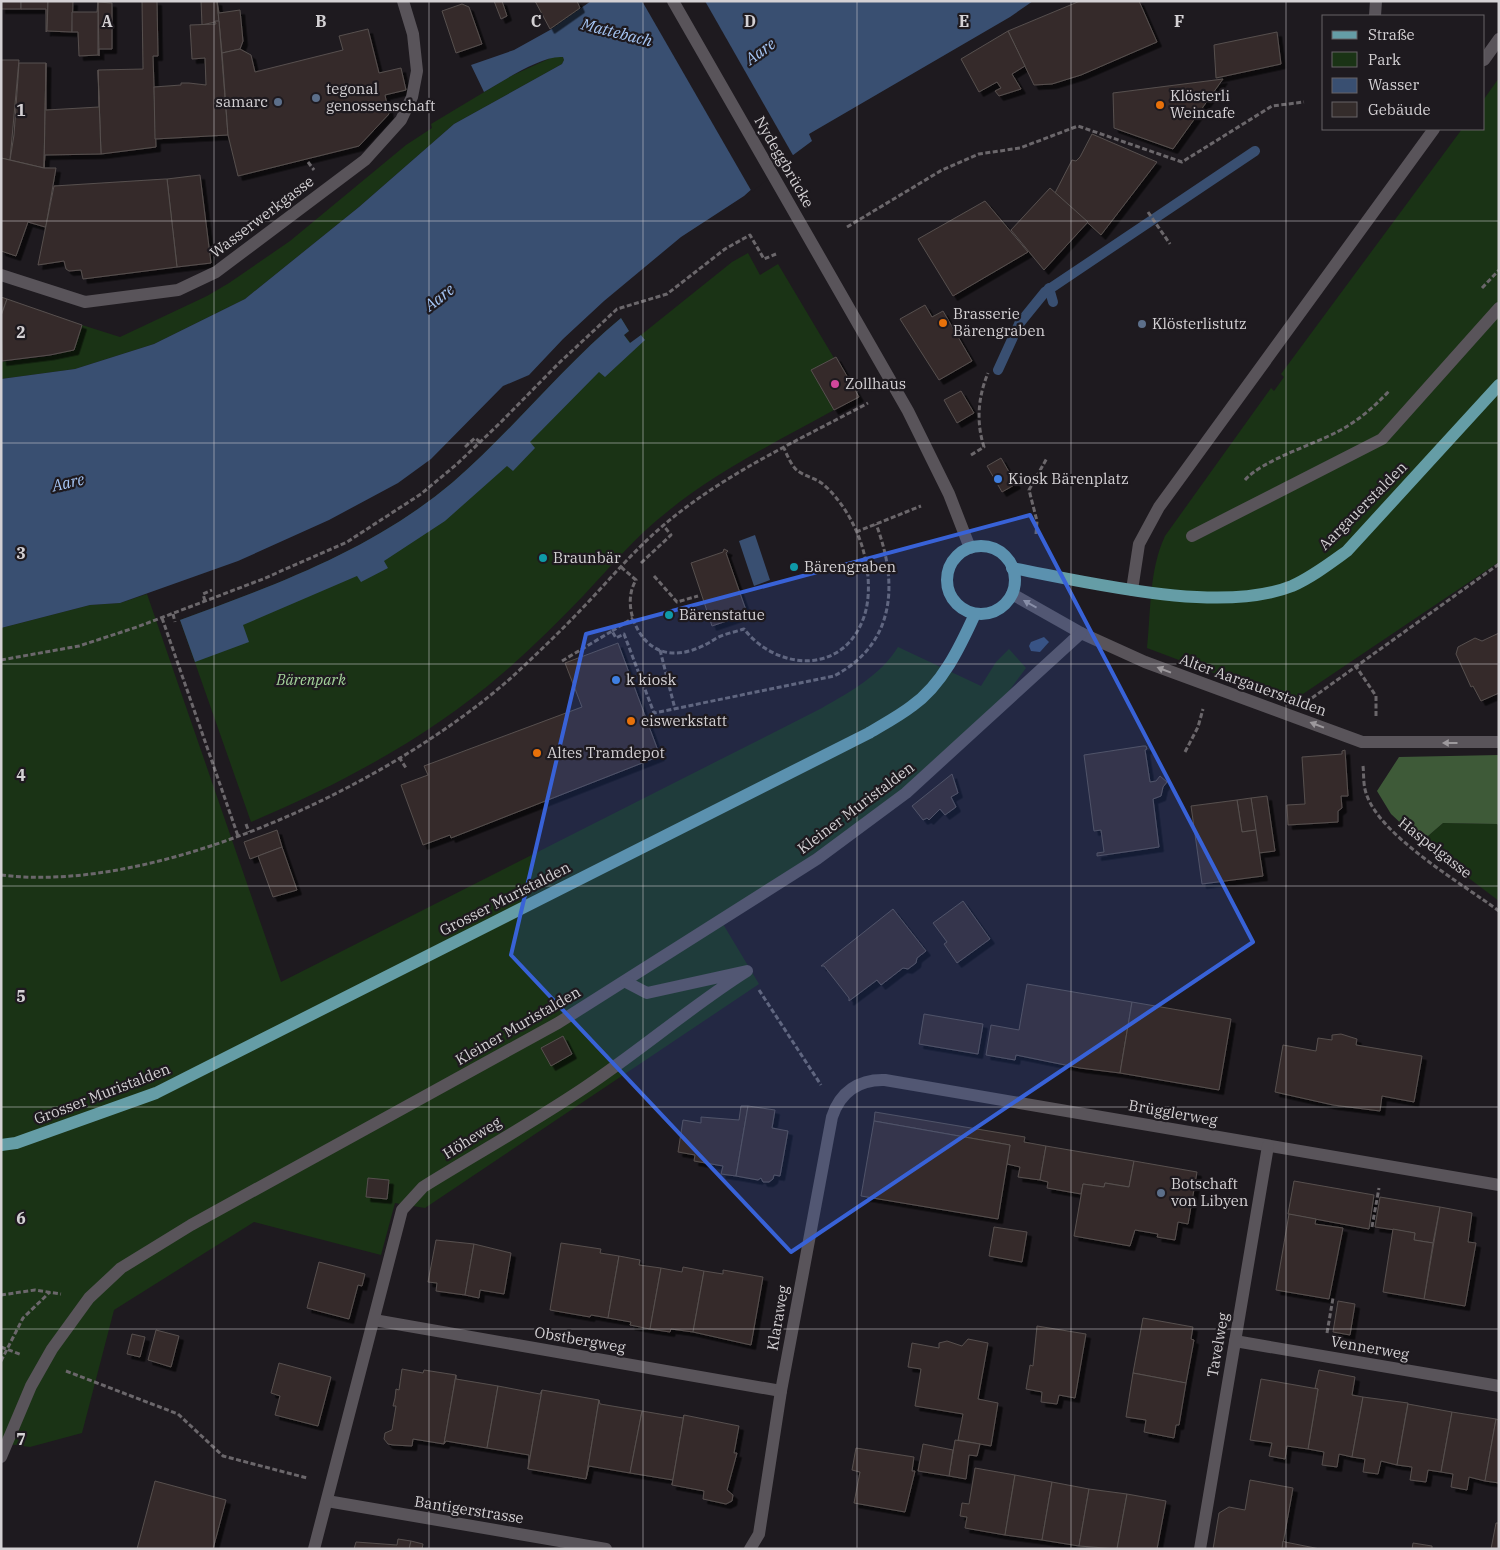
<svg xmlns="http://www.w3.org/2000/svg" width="1500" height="1550" font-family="'IBM Plex Serif',serif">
<defs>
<filter id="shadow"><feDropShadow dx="4.5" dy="4.5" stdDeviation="0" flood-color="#0009"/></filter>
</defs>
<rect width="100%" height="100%" fill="#1e1a1f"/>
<g fill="#1a3315">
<polygon points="555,56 563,57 564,60 562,64 454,124 359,207 245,299 154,344 75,369 1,379 1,362 50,356 74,350 82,325 120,337 207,296 229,283 290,241 406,145 432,128 431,124 511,76"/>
<path d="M1499,78V562L1291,702L1147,648C1151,611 1149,570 1165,536L1271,388L1274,391L1284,377L1281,374L1462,129H1484V99Z"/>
<path d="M748,253L760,275L778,264L834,358L812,371L834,410C778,441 717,471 667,512C636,536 611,566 584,595C558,622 531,649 503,673C429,737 341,784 251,822L180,620C276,585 374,549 453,482C512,431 560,369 621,318L629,331L624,335L631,343L732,262Z"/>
<path d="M147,594L281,982L822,708C851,691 880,676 898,647L981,686L996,662L1009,649L1026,668L995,710L905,791L720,919L759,984L425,1208L395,1203L381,1255L254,1222L114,1310L82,1433L30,1447L1,1443V628L90,605L120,603Z"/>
<polygon points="1443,823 1497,824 1499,826 1499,901 1421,842"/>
</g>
<polygon fill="#3e5a38" points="1499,755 1499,826 1497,824 1443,823 1421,842 1391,814 1377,791 1399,757"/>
<g fill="#394f71">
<path d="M591,1H1033L1010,17L809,134L812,141L773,170L744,196L681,237L604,301L563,339L529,375L503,386L431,459L398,483L329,520L238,561L120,603L90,605L1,628V379L75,369L154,344L245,299L359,207L454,124L562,64L564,60L563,57C541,55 504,81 484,92L471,65L514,50L550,30Z"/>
<path d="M621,318L629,331L624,335L630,343L641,335L645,340L605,377L599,372L530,442L535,448L513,471L507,466L445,521L384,561L388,568L361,582L357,576L243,625L249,642L195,662L180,620C276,585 374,549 453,482C512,431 560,369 621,318Z"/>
<polygon points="755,535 770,580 754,586 739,541"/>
<polygon points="1044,637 1049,642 1040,652 1031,651 1029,646 1031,642"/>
</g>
<polygon fill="#1e1a1f" points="642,1 705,1 794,157 752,192"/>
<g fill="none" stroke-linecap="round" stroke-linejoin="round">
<g stroke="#394f71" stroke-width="10">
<polyline points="1049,288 1053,302"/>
<polyline points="998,370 1019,324 1045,292 1255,151"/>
</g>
</g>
<g fill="#342c2b" stroke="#574f4e" filter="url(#shadow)">
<rect x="1" y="1" width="20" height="8"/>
<polygon points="21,1 48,1 47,31 46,32 46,9 21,9"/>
<polygon points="48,1 73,1 72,32 47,31"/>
<polygon points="142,1 157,1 158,56 153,56 156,147 101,154 98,70 143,69"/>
<polygon points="201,1 217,1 219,21 202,25"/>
<polygon points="217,1 219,13 240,10 243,41 240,49 222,53"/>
<polygon points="494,1 502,1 507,16 501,19"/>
<polygon points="535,1 577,1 580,8 550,29"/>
<polygon points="1080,1 1139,1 1157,42 1081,75 1052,84 1034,85 1008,31"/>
<polygon points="98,2 112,3 112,49 99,49 99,56"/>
<polygon points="98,2 98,55 79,56 78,32 72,32 72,12 97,12"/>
<polygon points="462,4 469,7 482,44 456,53 442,11"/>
<polygon points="215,21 219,21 228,135 155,139 154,87 181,85 181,83 189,83 206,85 205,58 192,59 190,25 216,24"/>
<polygon points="368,29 379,73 401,68 406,90 385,95 389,114 359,146 238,176 228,135 222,53 240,49 251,55 255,72 343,50 339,36"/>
<polygon points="1008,31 1025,66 1012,74 1021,89 999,96 995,91 1001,88 997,82 979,92 961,59"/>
<polygon points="1277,32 1281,64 1216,78 1214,45"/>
<polygon points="1,60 19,60 10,160 1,158"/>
<polygon points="19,63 46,63 44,168 10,160 14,135"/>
<polygon points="46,63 46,110 99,107 98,70 101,154 45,155 44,168"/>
<polygon points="1223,79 1173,149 1114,128 1113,93"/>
<polygon points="1092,134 1157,162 1101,235 1055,193 1072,160 1076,161 1080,157"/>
<polygon points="1,158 44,168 56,168 46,226 45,227 28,222 16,256 1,251"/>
<polygon points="200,175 211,263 177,267 167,179"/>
<polygon points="165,179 167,179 177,267 83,279 81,270 69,271 66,269 64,261 38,265 54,186"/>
<polygon points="1050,188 1088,222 1044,270 1011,230"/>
<polygon points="985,201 1028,252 953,296 918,239"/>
<polygon points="1,297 7,299 1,316"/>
<polygon points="7,299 82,325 74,350 50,355 2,361 1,316"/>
<polygon points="925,305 932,317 943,311 972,361 939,380 900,319"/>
<polygon points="836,357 859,397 834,410 811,370"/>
<polygon points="961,391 974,413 957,423 944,400"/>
<polygon points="1001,458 1016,484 1002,492 987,466"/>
<polygon points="724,549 728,551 726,553 748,616 744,615 712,626 691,563 723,552"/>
<polygon points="1499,633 1499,693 1481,701 1473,686 1471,687 1456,654 1458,647 1475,638 1482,641"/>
<polygon points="618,643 660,756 451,838 450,835 423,845 401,785 428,775 424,766 582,707 565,663"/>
<polygon points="1143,746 1146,746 1147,749 1145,750 1150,782 1156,781 1160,776 1167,782 1163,787 1161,796 1153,799 1159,847 1097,856 1097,853 1104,852 1101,830 1094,831 1084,755"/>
<polygon points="1345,750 1348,796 1341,796 1342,808 1338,811 1338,822 1288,825 1287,805 1305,804 1302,757 1342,754 1342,751"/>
<polygon points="952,774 958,793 951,797 956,807 945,815 940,809 929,820 927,818 923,820 912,806"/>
<polygon points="1267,796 1275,851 1259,853 1251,798"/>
<polygon points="1251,798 1256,830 1242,832 1237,800"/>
<polygon points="1237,800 1242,832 1256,830 1263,876 1202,884 1191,806"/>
<polygon points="277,830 282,847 250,859 244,842"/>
<polygon points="282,847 297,890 273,897 258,856"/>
<polygon points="963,901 990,939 957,963 944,944 947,942 933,923"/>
<polygon points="893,909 926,951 917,958 916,963 908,969 903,968 881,985 877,980 849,1001 849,998 824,966 821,966"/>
<polygon points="1027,984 1132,1002 1120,1073 1080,1068 1016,1055 1015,1060 986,1055 991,1025 1019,1030"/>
<polygon points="1132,1002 1231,1019 1219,1090 1120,1073"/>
<polygon points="924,1014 983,1024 978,1054 919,1044"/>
<polygon points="1341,1034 1357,1039 1356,1045 1422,1056 1414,1102 1382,1096 1380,1111 1333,1105 1275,1092 1283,1045 1316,1051 1318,1038 1332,1040 1332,1035"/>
<polygon points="563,1036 572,1054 551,1066 541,1048"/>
<polygon points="741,1106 748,1106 736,1176 721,1174 723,1166 694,1161 695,1155 678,1152 683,1120 701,1123 701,1117 739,1120"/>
<polygon points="748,1106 775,1110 772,1128 788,1131 780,1176 774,1175 773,1179 769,1182 763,1182 761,1178 758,1180 736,1176"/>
<polygon points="875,1112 1025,1137 1024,1142 1046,1146 1040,1180 1018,1177 1020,1167 1007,1164 1010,1145 874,1121"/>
<polygon points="874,1121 1010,1145 998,1219 861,1196"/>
<polygon points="1046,1146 1134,1161 1129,1187 1105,1183 1104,1187 1083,1184 1081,1194 1047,1188 1048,1182 1040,1180"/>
<polygon points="1134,1161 1197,1172 1188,1224 1178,1222 1175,1240 1157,1237 1158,1234 1135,1230 1130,1246 1074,1236 1083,1184 1104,1187 1105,1183 1129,1187"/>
<polygon points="368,1178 389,1180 387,1199 366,1197"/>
<polygon points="1294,1181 1374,1195 1369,1229 1288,1214"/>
<polygon points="1380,1197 1440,1207 1433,1243 1414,1240 1415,1233 1375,1227"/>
<polygon points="1440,1207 1472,1213 1468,1242 1476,1243 1465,1306 1424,1299"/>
<polygon points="1289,1214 1316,1219 1315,1224 1343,1228 1329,1299 1276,1290"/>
<polygon points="994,1227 1027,1232 1022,1262 989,1256"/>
<polygon points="1393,1229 1415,1233 1414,1240 1433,1243 1424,1299 1383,1292"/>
<polygon points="436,1240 474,1244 465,1295 436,1291 437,1283 428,1282"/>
<polygon points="561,1243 601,1249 600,1253 619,1256 608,1318 591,1315 590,1317 550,1310"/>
<polygon points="474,1244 511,1253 504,1294 480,1290 479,1298 465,1295"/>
<polygon points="619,1256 640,1260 639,1265 661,1268 650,1329 630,1325 631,1322 608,1318"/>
<polygon points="319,1262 365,1274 362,1286 358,1285 349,1319 307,1308"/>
<polygon points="683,1267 704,1271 693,1332 671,1329 670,1332 650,1329 661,1268 682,1272"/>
<polygon points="723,1270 763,1277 751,1345 693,1332 704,1271 723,1274"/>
<polygon points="1338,1301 1355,1304 1350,1335 1333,1332"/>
<polygon points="1143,1318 1193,1327 1191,1339 1194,1340 1186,1383 1133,1373"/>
<polygon points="1037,1326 1086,1334 1075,1398 1059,1395 1057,1404 1041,1402 1042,1392 1026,1389 1030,1365 1033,1366"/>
<polygon points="156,1330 179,1336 171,1367 148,1360"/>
<polygon points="132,1334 145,1337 140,1357 127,1354"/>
<polygon points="968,1339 988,1343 978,1399 998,1403 991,1446 958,1440 963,1414 915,1406 921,1369 908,1367 912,1343 939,1348 939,1343 947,1341 962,1346"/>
<polygon points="279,1363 331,1377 318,1426 275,1415 280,1396 271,1393"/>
<polygon points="402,1369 423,1373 424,1370 456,1375 444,1444 413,1439 412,1446 393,1445 388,1444 384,1439 385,1433 392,1430 396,1406 393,1406 395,1398 396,1389 399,1390"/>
<polygon points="1319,1370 1355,1377 1352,1395 1363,1397 1352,1457 1339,1454 1337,1467 1322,1465 1324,1452 1308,1449 1318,1389 1315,1388"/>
<polygon points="1133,1373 1186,1383 1179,1425 1176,1425 1174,1438 1144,1432 1146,1420 1126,1417"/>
<polygon points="456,1375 456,1379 498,1386 487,1448 446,1441 444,1444"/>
<polygon points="1261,1379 1318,1389 1308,1449 1287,1446 1285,1459 1269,1456 1272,1443 1250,1440"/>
<polygon points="498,1386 540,1394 542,1390 528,1469 529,1455 487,1448"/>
<polygon points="542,1390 599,1400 586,1479 528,1469"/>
<polygon points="1363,1397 1408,1403 1397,1465 1381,1461 1378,1474 1363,1472 1365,1459 1352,1457"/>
<polygon points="599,1400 600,1404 642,1411 630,1473 589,1466 586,1479"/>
<polygon points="1408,1404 1452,1412 1441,1472 1428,1470 1426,1482 1410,1480 1412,1467 1397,1465"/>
<polygon points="642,1411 683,1418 684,1415 672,1485 673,1480 630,1473"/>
<polygon points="1452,1412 1496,1419 1485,1481 1469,1477 1467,1490 1451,1487 1453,1474 1441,1472"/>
<polygon points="684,1415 739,1426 734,1453 737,1453 727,1490 733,1495 732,1501 726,1504 703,1499 704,1491 672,1485"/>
<polygon points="1496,1419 1499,1420 1499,1483 1485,1481"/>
<polygon points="955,1440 980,1444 977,1456 969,1455 966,1479 949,1476"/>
<polygon points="923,1444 953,1450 949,1476 918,1471"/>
<polygon points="856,1448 914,1457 912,1471 915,1471 905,1512 854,1503 860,1472 852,1470"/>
<polygon points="975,1468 1015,1475 1005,1535 965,1528 967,1517 960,1516 962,1503 969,1504"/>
<polygon points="1015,1475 1052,1482 1042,1540 1005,1535"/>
<polygon points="1250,1480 1293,1488 1282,1549 1213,1549 1219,1513 1229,1507 1245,1510"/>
<polygon points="155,1481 226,1500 213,1549 137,1549"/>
<polygon points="1052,1482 1089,1489 1079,1546 1042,1540"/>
<polygon points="1089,1489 1127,1494 1117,1549 1079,1546"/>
<polygon points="1127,1494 1166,1501 1157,1549 1117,1549"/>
<polygon points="1496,1523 1499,1523 1499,1549 1491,1549"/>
<polygon points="398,1539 411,1541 409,1549 354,1549 356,1542 397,1545"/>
<polygon points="411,1541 423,1544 422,1549 409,1549"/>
<polygon points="1283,1541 1285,1542 1320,1549 1282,1549"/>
<polygon points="1413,1543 1432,1546 1432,1549 1412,1549"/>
</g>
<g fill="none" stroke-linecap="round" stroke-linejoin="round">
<g stroke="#6b676b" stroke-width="3" stroke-dasharray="5 2.5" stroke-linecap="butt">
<polyline points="308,162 314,170"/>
<polyline points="1148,212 1170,244"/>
<polyline points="847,227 942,170 979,154 1020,148 1078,126 1182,162 1272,106 1304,102"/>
<polyline points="1482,288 1499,270"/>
<polyline points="465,447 475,438 480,442"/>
<path d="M971,455L984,447C976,422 978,397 988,373"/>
<path d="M1245,480C1261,461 1314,444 1337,432C1358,421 1373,408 1389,391"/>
<polyline points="856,532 921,506"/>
<polyline points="1036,534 1037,521 1029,490 1047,458"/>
<polyline points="641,563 671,535 663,525"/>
<path d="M621,567L636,580C628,593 629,610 635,624C652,662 686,658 715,639C723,634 735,632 744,629C776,670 840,675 862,622C872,599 869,569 862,546C855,524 842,501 824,485C816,478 806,477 798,471C792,467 787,455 784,448"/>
<polyline points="654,576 677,602 698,596"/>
<polyline points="205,601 203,594 212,590"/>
<polyline points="173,614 175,622"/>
<polyline points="162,618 238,836"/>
<polyline points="612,631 633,618"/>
<polyline points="660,650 675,709"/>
<polyline points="1,660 79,646 137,627 263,579 347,542 421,494 457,464 500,423 559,363 617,309 667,294 725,249 750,235 764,259 776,254"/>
<path d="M562,661L612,631L616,638L624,634L654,713L834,676C895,644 899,584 876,524"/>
<polyline points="1355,665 1376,696 1376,718"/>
<polyline points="1312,698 1499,564"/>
<polyline points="1185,752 1198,727 1203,709"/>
<polyline points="399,757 406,768"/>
<path d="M1363,766C1364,775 1363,784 1366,793C1379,836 1463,884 1499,911"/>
<polyline points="246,824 249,832"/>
<path d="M1,875C161,895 394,782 512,677C539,652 566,626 592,598C617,571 641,543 671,519C730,471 801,439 868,403"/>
<polyline points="759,990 821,1085"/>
<polyline points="1372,1227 1379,1188"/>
<polyline points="1,1295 35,1290 61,1294"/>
<polyline points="1327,1333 1333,1298"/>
<polyline points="1,1347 22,1355"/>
<polyline points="1,1361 23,1318 50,1292"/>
<polyline points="66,1371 178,1414 223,1456 307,1478"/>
</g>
<g stroke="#59545a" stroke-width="12">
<polyline points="673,1 908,411 949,494 970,548"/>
<polyline points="1375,16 1376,1"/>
<polyline points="1484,60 1499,39"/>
<polyline points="1,275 85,302 178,290 216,272 365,160 401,120 412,97 417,71 413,34 403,1"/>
<polyline points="1192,536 1382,439 1499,308"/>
<polyline points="1132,590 1139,544 1159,507 1434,129"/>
<polyline points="1012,594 1081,633 1145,662 1362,742 1499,742"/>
<polyline points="374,1320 781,1391"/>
<polyline points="1235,1341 1499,1386"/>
<polyline points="1,1457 31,1386 52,1349 89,1298 121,1268 191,1225 558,1023 817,859 906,793 1081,633"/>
<polyline points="327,1501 606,1549"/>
<path d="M314,1549L402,1210L423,1187C476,1154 532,1123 584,1088C640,1051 690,1007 747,971L647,993L626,982"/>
<path d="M750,1549L759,1534L781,1391L832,1117C840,1092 859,1079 885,1080L1499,1185"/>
<polyline points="1200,1549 1268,1146"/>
</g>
<g stroke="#659da6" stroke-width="12">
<circle cx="981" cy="580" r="34"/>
<path d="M1012,568C1088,582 1220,615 1292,586C1312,577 1329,564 1347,551L1499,385"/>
<path d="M1,1145L16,1143L156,1093L869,733C884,724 899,716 912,706C942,685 960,647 975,614"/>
</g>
</g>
<defs><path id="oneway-solid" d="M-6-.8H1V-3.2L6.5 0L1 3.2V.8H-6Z" transform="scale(1.25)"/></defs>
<g fill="#9d999d">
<use href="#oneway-solid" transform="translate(1030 604) rotate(-151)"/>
<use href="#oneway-solid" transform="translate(1164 670) rotate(-159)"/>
<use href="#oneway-solid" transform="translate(1317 725) rotate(-159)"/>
<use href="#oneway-solid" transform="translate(1450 743) rotate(180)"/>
</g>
<path fill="#3862d7" fill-opacity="0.2" stroke="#3862d7" stroke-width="4" stroke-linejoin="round" d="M1030,515L1253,942L791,1252L511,955L586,634Z"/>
<path fill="none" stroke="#d4d1d4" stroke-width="1" stroke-opacity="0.55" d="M214,1V1549M429,1V1549M643,1V1549M857,1V1549M1071,1V1549M1286,1V1549M1,221H1499M1,443H1499M1,664H1499M1,886H1499M1,1107H1499M1,1329H1499"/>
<g fill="#5c6f8a" stroke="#1e1a1f" stroke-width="2">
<circle cx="316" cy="98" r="5"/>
<circle cx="278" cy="102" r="5"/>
<circle cx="1142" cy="324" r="5"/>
<circle cx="1161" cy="1193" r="5"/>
</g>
<g fill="#e8710a" stroke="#1e1a1f" stroke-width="2">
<circle cx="1160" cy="105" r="5"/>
<circle cx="943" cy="323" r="5"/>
<circle cx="631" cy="721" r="5"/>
<circle cx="537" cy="753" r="5"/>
</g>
<circle fill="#d1479c" stroke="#1e1a1f" stroke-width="2" cx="835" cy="384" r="5"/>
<g fill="#3f7fe0" stroke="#1e1a1f" stroke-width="2">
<circle cx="998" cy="479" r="5"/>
<circle cx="616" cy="680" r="5"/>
</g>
<g fill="#0f9aa8" stroke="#1e1a1f" stroke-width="2">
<circle cx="543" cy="558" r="5"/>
<circle cx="794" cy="567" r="5"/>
<circle cx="669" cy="615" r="5"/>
</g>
<g text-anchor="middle" stroke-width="4.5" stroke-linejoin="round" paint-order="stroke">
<g font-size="15" fill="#d4d1d4" stroke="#1e1a1f" text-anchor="start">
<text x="326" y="94">tegonal<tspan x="326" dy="17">genossenschaft</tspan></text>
<text x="1170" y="101">Klösterli<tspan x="1170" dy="17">Weincafe</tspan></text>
<text x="268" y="107" text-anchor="end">samarc</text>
<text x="953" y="319">Brasserie<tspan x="953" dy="17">Bärengraben</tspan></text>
<text x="1152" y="329">Klösterlistutz</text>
<text x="845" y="389">Zollhaus</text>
<text x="1008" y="484">Kiosk Bärenplatz</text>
<text x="553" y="563">Braunbär</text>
<text x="804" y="572">Bärengraben</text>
<text x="679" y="620">Bärenstatue</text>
<text x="626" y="685">k kiosk</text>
<text x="641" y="726">eiswerkstatt</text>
<text x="547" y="758">Altes Tramdepot</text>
<text x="1171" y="1189">Botschaft<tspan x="1171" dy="17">von Libyen</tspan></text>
</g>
<g font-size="15" fill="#d4d1d4" stroke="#1e1a1f">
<text transform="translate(784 162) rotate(60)" y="5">Nydeggbrücke</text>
<text transform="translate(262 217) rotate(-37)" y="5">Wasserwerkgasse</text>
<text transform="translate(1363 506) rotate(-45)" y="5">Aargauerstalden</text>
<text transform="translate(1253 685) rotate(20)" y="5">Alter Aargauerstalden</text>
<text transform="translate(856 808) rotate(-37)" y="5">Kleiner Muristalden</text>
<text transform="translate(1435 848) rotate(38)" y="5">Haspelgasse</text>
<text transform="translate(505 899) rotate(-27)" y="5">Grosser Muristalden</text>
<text transform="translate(518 1026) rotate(-30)" y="5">Kleiner Muristalden</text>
<text transform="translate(102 1094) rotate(-21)" y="5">Grosser Muristalden</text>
<text transform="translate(1173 1113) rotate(10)" y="5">Brügglerweg</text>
<text transform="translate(472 1138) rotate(-32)" y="5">Höheweg</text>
<text transform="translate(778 1318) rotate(-80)" y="5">Klaraweg</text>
<text transform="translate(580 1340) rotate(10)" y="5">Obstbergweg</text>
<text transform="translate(1218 1345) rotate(-80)" y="5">Tavelweg</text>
<text transform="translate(1370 1348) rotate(10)" y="5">Vennerweg</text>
<text transform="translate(469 1510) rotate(9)" y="5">Bantigerstrasse</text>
</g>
<g font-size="15" font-style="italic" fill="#a4d49b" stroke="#1e1a1f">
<text x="311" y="685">Bärenpark</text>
</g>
<g font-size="16" font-style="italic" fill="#a6c6f5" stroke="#1e1a1f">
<text transform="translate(617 32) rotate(14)" y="6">Mattebach</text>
<text transform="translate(760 51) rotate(-36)" y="6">Aare</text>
<text transform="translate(439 297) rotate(-38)" y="6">Aare</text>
<text transform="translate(68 482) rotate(-13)" y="6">Aare</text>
</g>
</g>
<g font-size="16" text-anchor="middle" font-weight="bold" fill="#d4d1d4" stroke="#1e1a1f" stroke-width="4.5" stroke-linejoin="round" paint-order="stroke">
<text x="107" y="27">A</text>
<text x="321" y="27">B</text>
<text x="536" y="27">C</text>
<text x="750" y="27">D</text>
<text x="964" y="27">E</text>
<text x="1179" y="27">F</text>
<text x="21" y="116">1</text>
<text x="21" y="338">2</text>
<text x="21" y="559">3</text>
<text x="21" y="781">4</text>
<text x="21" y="1002">5</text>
<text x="21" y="1224">6</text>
<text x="21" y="1445">7</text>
</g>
<rect width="1500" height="1550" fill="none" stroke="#d4d1d4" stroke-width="5"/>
<rect x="1322" y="15" width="162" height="115" fill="#1e1a1f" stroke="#676367"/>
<rect x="1332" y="31" width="25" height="8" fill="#659da6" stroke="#676367"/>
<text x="1368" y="40" font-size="15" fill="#d4d1d4">Straße</text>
<rect x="1332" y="52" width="25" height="15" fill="#1a3315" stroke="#676367"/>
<text x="1368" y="65" font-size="15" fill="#d4d1d4">Park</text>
<rect x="1332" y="78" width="25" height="15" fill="#394f71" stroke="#676367"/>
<text x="1368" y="90" font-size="15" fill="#d4d1d4">Wasser</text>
<rect x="1332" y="102" width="25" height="15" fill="#342c2b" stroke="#676367"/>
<text x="1368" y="115" font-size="15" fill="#d4d1d4">Gebäude</text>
</svg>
